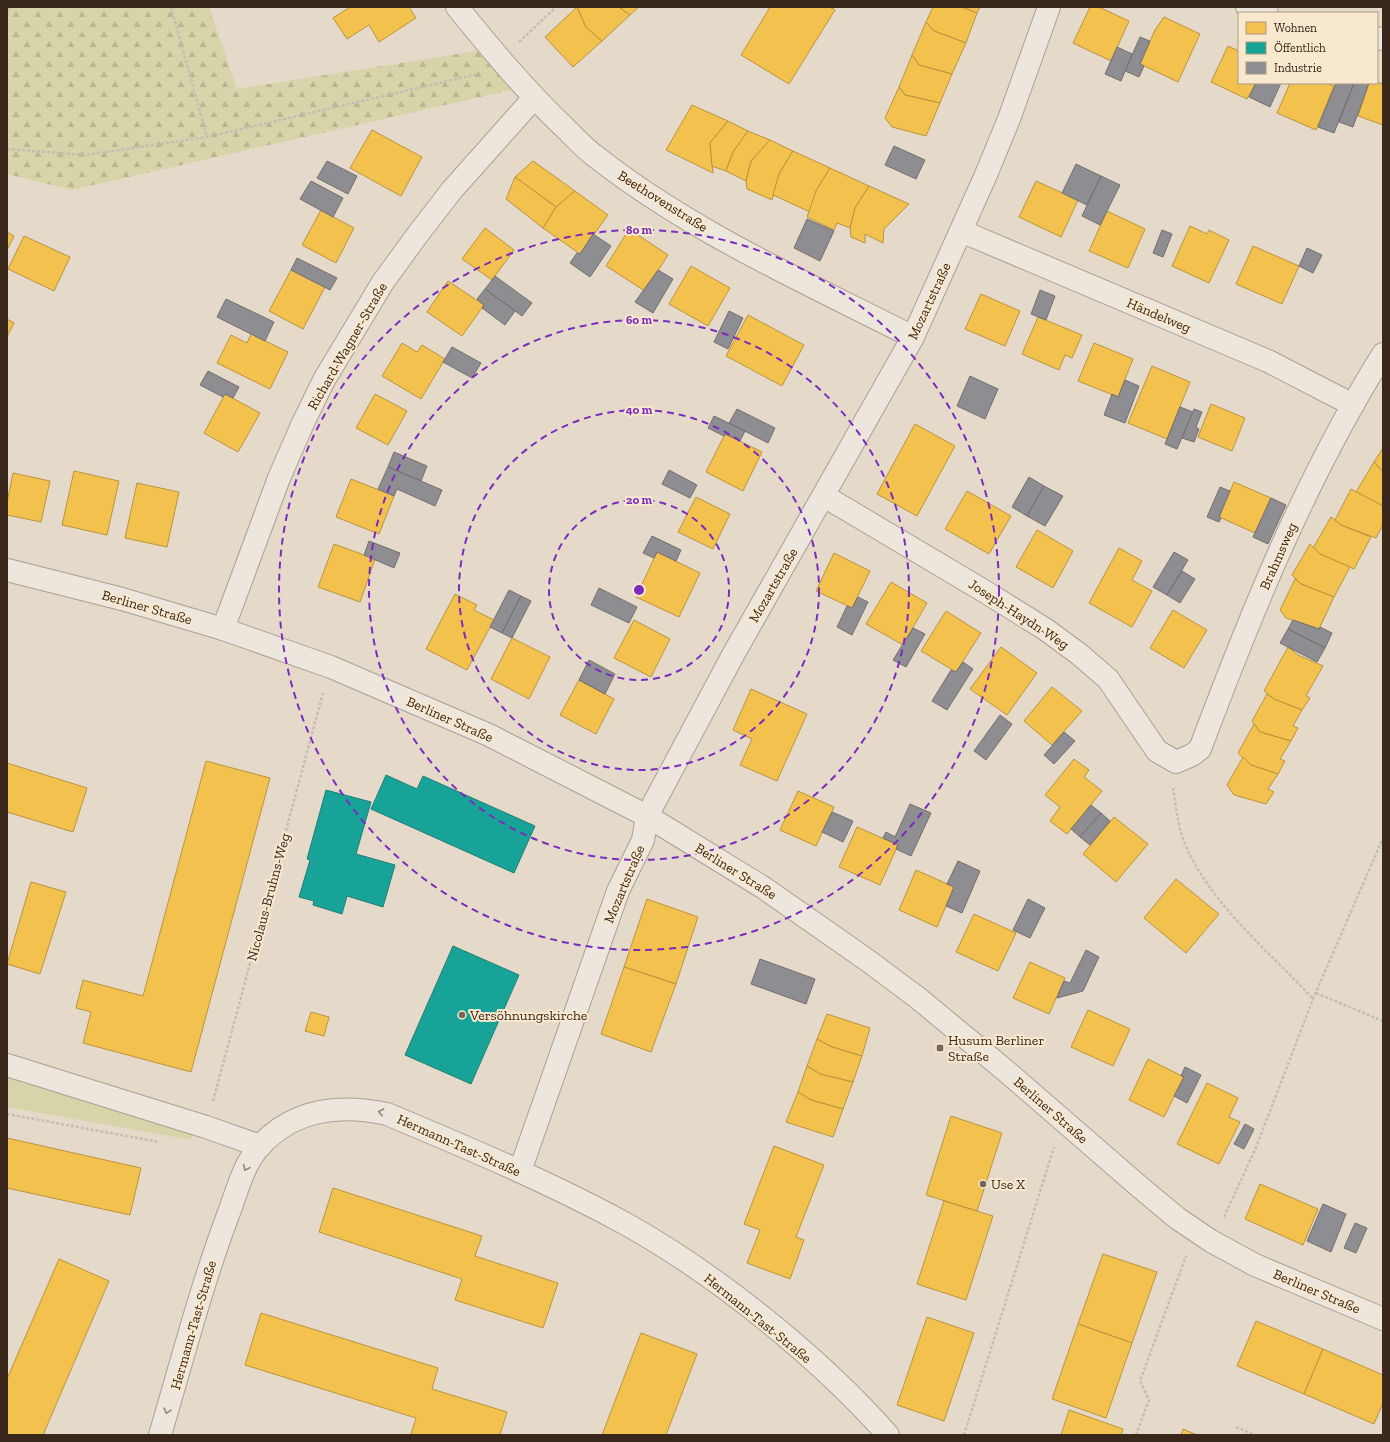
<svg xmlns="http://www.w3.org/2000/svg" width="1390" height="1442" font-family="'Zilla Slab',serif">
<defs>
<pattern id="forest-firs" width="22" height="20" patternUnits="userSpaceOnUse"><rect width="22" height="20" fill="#d8d4aa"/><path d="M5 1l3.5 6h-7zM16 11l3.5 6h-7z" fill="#bab692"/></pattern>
</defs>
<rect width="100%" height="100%" fill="#e5dac9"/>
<polygon fill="#d8d4aa" points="7,1070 194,1129 191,1140 7,1107"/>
<polygon fill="url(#forest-firs)" points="7,7 209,7 237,89 483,50 511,90 72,190 7,174"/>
<g fill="#f2c14e" stroke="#ba933f">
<polygon points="350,7 409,7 416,18 379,42 369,25 347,39 333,18"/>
<polygon points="577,7 586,27 602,41 573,67 545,37"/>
<polygon points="577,7 619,7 630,15 602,41 586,27"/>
<polygon points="619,7 639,7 630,15"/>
<polygon points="770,7 830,7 835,10 789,84 741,55"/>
<polygon points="933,7 962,7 977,13 966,43 934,31 926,22"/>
<polygon points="962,7 980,7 977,13"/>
<polygon points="1090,7 1099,7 1129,21 1111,61 1073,43"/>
<polygon points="1164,17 1200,34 1178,82 1140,64 1155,30"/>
<polygon points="926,22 934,31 966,43 952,74 919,65 912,55"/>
<polygon points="1228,46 1239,51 1239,83 1256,83 1247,99 1211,82"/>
<polygon points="912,55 919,65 952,74 940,103 905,95 899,87"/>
<polygon points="1377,82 1383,84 1383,125 1358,116 1369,83"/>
<polygon points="1290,83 1327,83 1334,86 1316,130 1277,113"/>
<polygon points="899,87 905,95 940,103 926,136 892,127 885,118"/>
<polygon points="692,105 728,121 710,143 713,173 666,150"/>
<polygon points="728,121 748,131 733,152 726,171 712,166 710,143"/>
<polygon points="372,130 422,157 401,196 350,168"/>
<polygon points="748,131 770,140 751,161 746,181 726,171 733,152"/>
<polygon points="770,140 793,151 779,174 772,200 747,189 746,181 751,161"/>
<polygon points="793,151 830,168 816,191 810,212 773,195 779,174"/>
<polygon points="533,161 575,191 556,207 515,177"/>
<polygon points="830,168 869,186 855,208 850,228 837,223 834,230 807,217 816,191"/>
<polygon points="515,177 556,207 543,228 506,199"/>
<polygon points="1036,181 1078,200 1061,237 1019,217"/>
<polygon points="869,186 909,204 884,229 883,243 865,234 865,243 851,237 850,228 855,208"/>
<polygon points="575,191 608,215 580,254 543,228 556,207"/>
<polygon points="321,210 354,228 336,263 302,245"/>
<polygon points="1107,211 1145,229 1128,268 1089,251"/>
<polygon points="1190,226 1207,234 1209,230 1229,240 1209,283 1172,266"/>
<polygon points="485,228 514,250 492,280 462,259"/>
<polygon points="629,229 668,255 645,291 606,266"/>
<polygon points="7,232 14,236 7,250"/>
<polygon points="24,236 70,257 54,291 8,269"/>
<polygon points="1253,246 1299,266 1282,304 1236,284"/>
<polygon points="691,266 730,288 708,326 669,304"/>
<polygon points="291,270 325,287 303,329 269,311"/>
<polygon points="448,281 484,305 462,336 427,312"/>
<polygon points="981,294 1020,311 1005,346 965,329"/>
<polygon points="748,315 804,345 782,386 726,356"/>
<polygon points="1038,317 1082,335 1072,358 1065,355 1059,370 1022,354"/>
<polygon points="7,319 14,323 7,337"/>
<polygon points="251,334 288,352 270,389 217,363 231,335 247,343"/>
<polygon points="402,343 417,352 422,345 445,359 421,399 382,376"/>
<polygon points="1094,343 1133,359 1118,397 1078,381"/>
<polygon points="1152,366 1190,382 1167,439 1128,423"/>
<polygon points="225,394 260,413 238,452 204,433"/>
<polygon points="375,394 407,411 388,445 356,428"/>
<polygon points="1211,404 1245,418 1232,451 1198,437"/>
<polygon points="915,424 955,446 917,516 877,494"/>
<polygon points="725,434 762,452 743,491 706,472"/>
<polygon points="1383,448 1383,472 1374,462"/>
<polygon points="1374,462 1383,472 1383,506 1356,492"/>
<polygon points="74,471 119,481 107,535 62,525"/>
<polygon points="13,473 50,481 41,522 7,515 7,502"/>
<polygon points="351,479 394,496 379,534 336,517"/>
<polygon points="1234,482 1271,498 1255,533 1219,517"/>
<polygon points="137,483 179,492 167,547 125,538"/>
<polygon points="1351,489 1383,506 1383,525 1376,538 1341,525 1335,520"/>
<polygon points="967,491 1011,516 989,554 945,529"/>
<polygon points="696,497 730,514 713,549 678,532"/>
<polygon points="1331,517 1341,525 1371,537 1354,569 1320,554 1313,548"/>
<polygon points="1037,530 1073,551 1053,588 1016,567"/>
<polygon points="334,544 375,559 360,602 318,587"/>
<polygon points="1310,544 1320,554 1350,567 1334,597 1301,584 1292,575"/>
<polygon points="1119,548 1142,561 1132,580 1152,591 1132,627 1089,603"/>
<polygon points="657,552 700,573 679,617 636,597"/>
<polygon points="834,553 870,571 852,608 816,591"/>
<polygon points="1295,579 1301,584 1334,597 1319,629 1286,618 1280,610"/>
<polygon points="891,582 927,603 903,645 866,624"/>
<polygon points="455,594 477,605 474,610 494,620 467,670 426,649"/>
<polygon points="1173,610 1207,630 1184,668 1150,648"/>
<polygon points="946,611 981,633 956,672 921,651"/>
<polygon points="634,620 670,639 651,677 614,658"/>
<polygon points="512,638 550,657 529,699 491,679"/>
<polygon points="1001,647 1037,673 1007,715 970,689"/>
<polygon points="1288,647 1298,655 1323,666 1306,696 1310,698 1302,710 1274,699 1264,691"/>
<polygon points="579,680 614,699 596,734 560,715"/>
<polygon points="1052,687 1082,711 1052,745 1024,721"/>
<polygon points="751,689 807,714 777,781 740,765 752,739 733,730"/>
<polygon points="1267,694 1274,699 1302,710 1293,726 1298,728 1291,741 1260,732 1252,721"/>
<polygon points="1254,724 1260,732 1291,741 1280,759 1285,761 1278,774 1251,765 1238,753"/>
<polygon points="1243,757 1251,765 1278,774 1268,789 1274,792 1266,804 1234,795 1227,785"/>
<polygon points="1074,759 1089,770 1084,777 1102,791 1067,834 1050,821 1060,807 1045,795"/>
<polygon points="206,761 270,778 191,1072 83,1043 91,1012 76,1008 83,980 143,996"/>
<polygon points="7,763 87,788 73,832 7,812"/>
<polygon points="798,791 834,807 816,846 780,830"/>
<polygon points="1114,817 1148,844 1116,882 1083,854"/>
<polygon points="857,827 898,845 880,885 839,867"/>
<polygon points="916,870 954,887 937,927 899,910"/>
<polygon points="1176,879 1219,914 1186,953 1144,918"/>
<polygon points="31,882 66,892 40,974 7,964"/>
<polygon points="647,899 698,917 676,984 624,967"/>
<polygon points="974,914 1016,933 998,971 956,952"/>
<polygon points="1030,962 1065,978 1049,1014 1013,998"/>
<polygon points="624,967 676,984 651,1052 601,1034"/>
<polygon points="1088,1010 1130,1029 1113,1066 1071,1047"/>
<polygon points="311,1012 329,1017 324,1036 305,1031"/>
<polygon points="827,1014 870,1028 862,1056 832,1047 817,1039"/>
<polygon points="817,1039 832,1047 862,1056 853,1082 820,1074 807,1066"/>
<polygon points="1148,1059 1184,1077 1164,1117 1129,1100"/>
<polygon points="807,1066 820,1074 853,1082 843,1109 811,1100 798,1092"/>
<polygon points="1207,1083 1238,1098 1229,1117 1240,1122 1219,1164 1177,1144"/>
<polygon points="798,1092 811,1100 843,1109 833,1137 786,1122"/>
<polygon points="951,1116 1002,1133 977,1211 926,1195"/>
<polygon points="7,1138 141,1168 130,1215 7,1188"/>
<polygon points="774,1146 824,1165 796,1237 804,1240 790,1279 747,1263 760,1230 744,1224"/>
<polygon points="1260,1184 1318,1209 1303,1245 1245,1219"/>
<polygon points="333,1188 482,1236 475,1256 558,1283 543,1328 455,1300 462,1279 319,1232"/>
<polygon points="944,1201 993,1216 966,1300 917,1284"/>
<polygon points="1103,1254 1157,1272 1132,1343 1078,1324"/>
<polygon points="59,1259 109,1281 43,1435 7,1435 7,1379"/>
<polygon points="261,1313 438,1368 432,1389 507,1412 500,1435 414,1435 411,1434 416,1418 245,1365"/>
<polygon points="927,1317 974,1333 944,1421 897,1405"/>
<polygon points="1256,1321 1323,1349 1304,1394 1237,1366"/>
<polygon points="1078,1324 1132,1343 1106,1418 1052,1399"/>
<polygon points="641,1333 697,1354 666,1435 602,1435"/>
<polygon points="1323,1349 1383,1375 1383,1403 1374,1424 1304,1394"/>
<polygon points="1069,1410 1123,1429 1121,1435 1061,1435"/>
<polygon points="1183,1429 1197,1435 1181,1435"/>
</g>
<g fill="#17a398" stroke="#217e72">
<polygon points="386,775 417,789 423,776 535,826 514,873 371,809"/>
<polygon points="326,790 371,802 356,854 395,865 383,907 347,896 342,914 313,905 314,901 299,897 310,860 307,859"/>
<polygon points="453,946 519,975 471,1084 405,1055"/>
</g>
<g fill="#8d8d92" stroke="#746e6e">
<polygon points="1140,37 1150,41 1140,64 1144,66 1139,77 1125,71"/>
<polygon points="1117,47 1132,54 1121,81 1105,74"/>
<polygon points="1256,83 1281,83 1270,107 1249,97"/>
<polygon points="1336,83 1354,83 1334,133 1318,127"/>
<polygon points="1354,83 1369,83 1353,127 1339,122"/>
<polygon points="894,146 925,160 916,179 885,165"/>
<polygon points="327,161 357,176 348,194 317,178"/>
<polygon points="1076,164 1101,176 1087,205 1062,193"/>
<polygon points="1101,176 1120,185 1100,225 1082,216"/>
<polygon points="311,181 343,198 333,217 300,199"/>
<polygon points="807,219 834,231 820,261 794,248"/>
<polygon points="1162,230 1172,234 1163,257 1153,253"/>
<polygon points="593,234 611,246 590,277 570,263 577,253 580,254"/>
<polygon points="1307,248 1322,255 1313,273 1299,266"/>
<polygon points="297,258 337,278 330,290 291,270"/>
<polygon points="658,270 673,279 653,313 635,302"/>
<polygon points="495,276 532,303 522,316 485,289"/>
<polygon points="485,289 515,311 505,325 482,308 484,305 477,299"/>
<polygon points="1040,290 1055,296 1046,320 1031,314"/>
<polygon points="226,299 274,322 265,341 217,317"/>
<polygon points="729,311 743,318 728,349 714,342"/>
<polygon points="452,347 481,363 472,378 443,362"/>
<polygon points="208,371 239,387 233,398 225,394 223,397 200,385"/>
<polygon points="970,376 998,389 985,419 957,406"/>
<polygon points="1125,380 1139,386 1125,423 1104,415 1112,394 1118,397"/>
<polygon points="1180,407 1193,412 1177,449 1165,444"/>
<polygon points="737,409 775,428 768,443 729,423"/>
<polygon points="1194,409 1202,412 1196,427 1199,429 1194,442 1182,438"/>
<polygon points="714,416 745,431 740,441 725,434 724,436 708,428"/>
<polygon points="394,452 427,466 421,481 388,467"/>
<polygon points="388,467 442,490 435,506 397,489 394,496 378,489"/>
<polygon points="669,470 697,485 690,498 662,484"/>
<polygon points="1029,477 1044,486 1027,516 1012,507"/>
<polygon points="1044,486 1063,496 1045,526 1027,516"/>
<polygon points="1220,487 1230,491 1219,517 1221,518 1219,522 1207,517"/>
<polygon points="1271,498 1286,505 1268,544 1253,537"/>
<polygon points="652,536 681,550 676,561 657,552 654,558 643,553"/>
<polygon points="369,541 400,553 394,568 364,555"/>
<polygon points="1174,552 1188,560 1167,595 1153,587"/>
<polygon points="1182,571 1195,579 1180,603 1167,595"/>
<polygon points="599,588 637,607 629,623 591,605"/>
<polygon points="509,590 521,596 502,633 490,627"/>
<polygon points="521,596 531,601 512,638 502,633"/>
<polygon points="858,597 868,602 852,635 837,627 847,606 852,608"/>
<polygon points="1293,620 1319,629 1320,627 1332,633 1325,648 1288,629"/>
<polygon points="913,628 925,634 906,667 893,660"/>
<polygon points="1288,629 1325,648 1317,662 1280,643"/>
<polygon points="589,660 615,674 605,694 579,680"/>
<polygon points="963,662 973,669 947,710 932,701 951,670 956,672"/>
<polygon points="1000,715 1012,724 986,760 974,751"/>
<polygon points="1064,732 1075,741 1054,764 1044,755"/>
<polygon points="910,804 931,813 911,856 896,849 898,845 883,838 886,832 895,837"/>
<polygon points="1091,805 1101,813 1080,837 1071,829"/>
<polygon points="832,812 853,821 843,842 822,832"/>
<polygon points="1101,813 1110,821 1090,845 1080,837"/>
<polygon points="958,861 980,871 962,913 946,906 954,887 947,884"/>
<polygon points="1028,899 1045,908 1030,938 1013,930"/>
<polygon points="1086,950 1099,957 1083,991 1057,998 1064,981 1070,983"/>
<polygon points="760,959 815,979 806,1004 751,984"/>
<polygon points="1185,1067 1201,1075 1187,1103 1174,1096 1184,1077 1181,1076"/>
<polygon points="1245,1124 1254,1129 1244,1149 1234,1144"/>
<polygon points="1323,1204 1346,1214 1331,1252 1307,1241"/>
<polygon points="1355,1223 1367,1228 1356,1253 1344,1248"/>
</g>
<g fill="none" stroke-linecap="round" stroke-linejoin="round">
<defs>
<g id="minor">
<path d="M457,7C492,50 526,91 566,129C575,138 584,148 595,156C690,231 805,282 913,337"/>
<polyline points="1247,7 1267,13"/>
<polyline points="1377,38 1383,39"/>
<polyline points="961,231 1268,361 1353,405"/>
<path d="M824,496L984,591L1045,629L1079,654L1108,679L1157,751L1176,762L1192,755L1200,749C1251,613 1306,477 1383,354"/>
<polyline points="7,570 122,599 223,629 331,667 489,735 647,816 764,888 867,960 918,998 1006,1071 1141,1188 1177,1218 1211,1241 1255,1265 1383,1319"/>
<polyline points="223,629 279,478 303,423 324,380 383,282 418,234 452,190 533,99"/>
<polyline points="7,1065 206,1127 260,1146"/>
<polyline points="520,1171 618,891 643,840 647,816 733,655 913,337 985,177 1009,119 1049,7"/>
<path d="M160,1435C182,1361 201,1287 228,1215C237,1192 243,1165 259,1147C294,1108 340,1104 387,1114C468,1148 549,1182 626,1224C717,1275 819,1357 888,1435"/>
</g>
</defs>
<use href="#minor" stroke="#aa9f93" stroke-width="24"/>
<g stroke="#c5bdb3" stroke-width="2.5" stroke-dasharray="3 2" stroke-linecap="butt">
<polyline points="171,7 207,137"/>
<polyline points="7,14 10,7"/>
<polyline points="519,42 556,7"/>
<polyline points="7,149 85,155 207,137 478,74"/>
<path d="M1173,788C1176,803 1177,821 1182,836C1204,899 1269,951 1313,999"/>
<polyline points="1316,993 1383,1021"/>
<polyline points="213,1101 323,693"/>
<polyline points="7,1114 159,1142"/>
<polyline points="1224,1217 1255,1150 1313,999 1383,838"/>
<polyline points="1236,1427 1255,1435"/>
<polyline points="964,1435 1054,1147"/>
<polyline points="1136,1435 1149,1400 1140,1381 1186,1256"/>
</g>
<use href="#minor" stroke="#ede6dc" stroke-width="22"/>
</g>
<defs><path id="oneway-chevron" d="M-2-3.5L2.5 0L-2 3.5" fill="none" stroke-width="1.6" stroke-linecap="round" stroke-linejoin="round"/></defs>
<g stroke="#93867c">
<use href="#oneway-chevron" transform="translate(381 1112) rotate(-168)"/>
<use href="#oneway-chevron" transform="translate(246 1168) rotate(114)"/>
<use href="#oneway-chevron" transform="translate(167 1411) rotate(106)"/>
</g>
<g fill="none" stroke="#7b2cbf" stroke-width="2" stroke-dasharray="7 5">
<circle cx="639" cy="590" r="90"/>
<circle cx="639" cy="590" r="180"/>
<circle cx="639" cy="590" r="270"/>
<circle cx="639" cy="590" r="360"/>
</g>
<g fill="#756658" stroke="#f8e8ce" stroke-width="1.5">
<circle cx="462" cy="1015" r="4"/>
<rect x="936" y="1044" width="8" height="8" rx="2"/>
<circle cx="983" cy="1184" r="4"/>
</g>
<g text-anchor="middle" stroke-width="4" stroke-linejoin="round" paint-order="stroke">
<g font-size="14" fill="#39271b" stroke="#f8e8ce">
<text transform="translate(663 201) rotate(32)" y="5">Beethovenstraße</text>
<text transform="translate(929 301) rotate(-65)" y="5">Mozartstraße</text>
<text transform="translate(1159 315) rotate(23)" y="5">Händelweg</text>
<text transform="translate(347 346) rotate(-60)" y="5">Richard-Wagner-Straße</text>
<text transform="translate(1278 556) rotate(-66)" y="5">Brahmsweg</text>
<text transform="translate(773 585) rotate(-60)" y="5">Mozartstraße</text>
<text transform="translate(147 607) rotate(16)" y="5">Berliner Straße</text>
<text transform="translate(1019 614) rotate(33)" y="5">Joseph-Haydn-Weg</text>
<text transform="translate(450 719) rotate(24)" y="5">Berliner Straße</text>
<text transform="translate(736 871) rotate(32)" y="5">Berliner Straße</text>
<text transform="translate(624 884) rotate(-67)" y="5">Mozartstraße</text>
<text transform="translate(268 897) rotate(-75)" y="5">Nicolaus-Bruhns-Weg</text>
<text transform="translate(1051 1110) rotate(41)" y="5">Berliner Straße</text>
<text transform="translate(459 1145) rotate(24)" y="5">Hermann-Tast-Straße</text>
<text transform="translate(1317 1291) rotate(23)" y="5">Berliner Straße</text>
<text transform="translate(758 1318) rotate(39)" y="5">Hermann-Tast-Straße</text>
<text transform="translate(193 1325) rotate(-74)" y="5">Hermann-Tast-Straße</text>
</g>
<g font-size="14" fill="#39271b" stroke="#f8e8ce" text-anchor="start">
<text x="470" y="1020">Versöhnungskirche</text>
<text x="948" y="1045">Husum Berliner<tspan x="948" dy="16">Straße</tspan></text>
<text x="991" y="1189">Use X</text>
</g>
</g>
<circle cx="639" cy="590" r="6" fill="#7b2cbf" stroke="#f8e8ce" stroke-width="2"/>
<g font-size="12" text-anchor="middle" font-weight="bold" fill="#7b2cbf" stroke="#f8e8ce" stroke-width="4" stroke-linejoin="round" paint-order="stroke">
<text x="639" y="234">80 m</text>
<text x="639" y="324">60 m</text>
<text x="639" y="414">40 m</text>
<text x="639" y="504">20 m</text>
</g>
<rect width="1390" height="1442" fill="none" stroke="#39271b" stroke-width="16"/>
<rect x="1238" y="12" width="140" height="72" fill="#f8e8ce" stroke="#ac9b86"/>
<rect x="1246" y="22" width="20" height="12" fill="#f2c14e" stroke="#ac9b86"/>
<text x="1274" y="32" font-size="12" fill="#39271b">Wohnen</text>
<rect x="1246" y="42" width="20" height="12" fill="#17a398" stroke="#ac9b86"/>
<text x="1274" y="52" font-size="12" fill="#39271b">Öffentlich</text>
<rect x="1246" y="62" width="20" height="12" fill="#8d8d92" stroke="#ac9b86"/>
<text x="1274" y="72" font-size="12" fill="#39271b">Industrie</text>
</svg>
